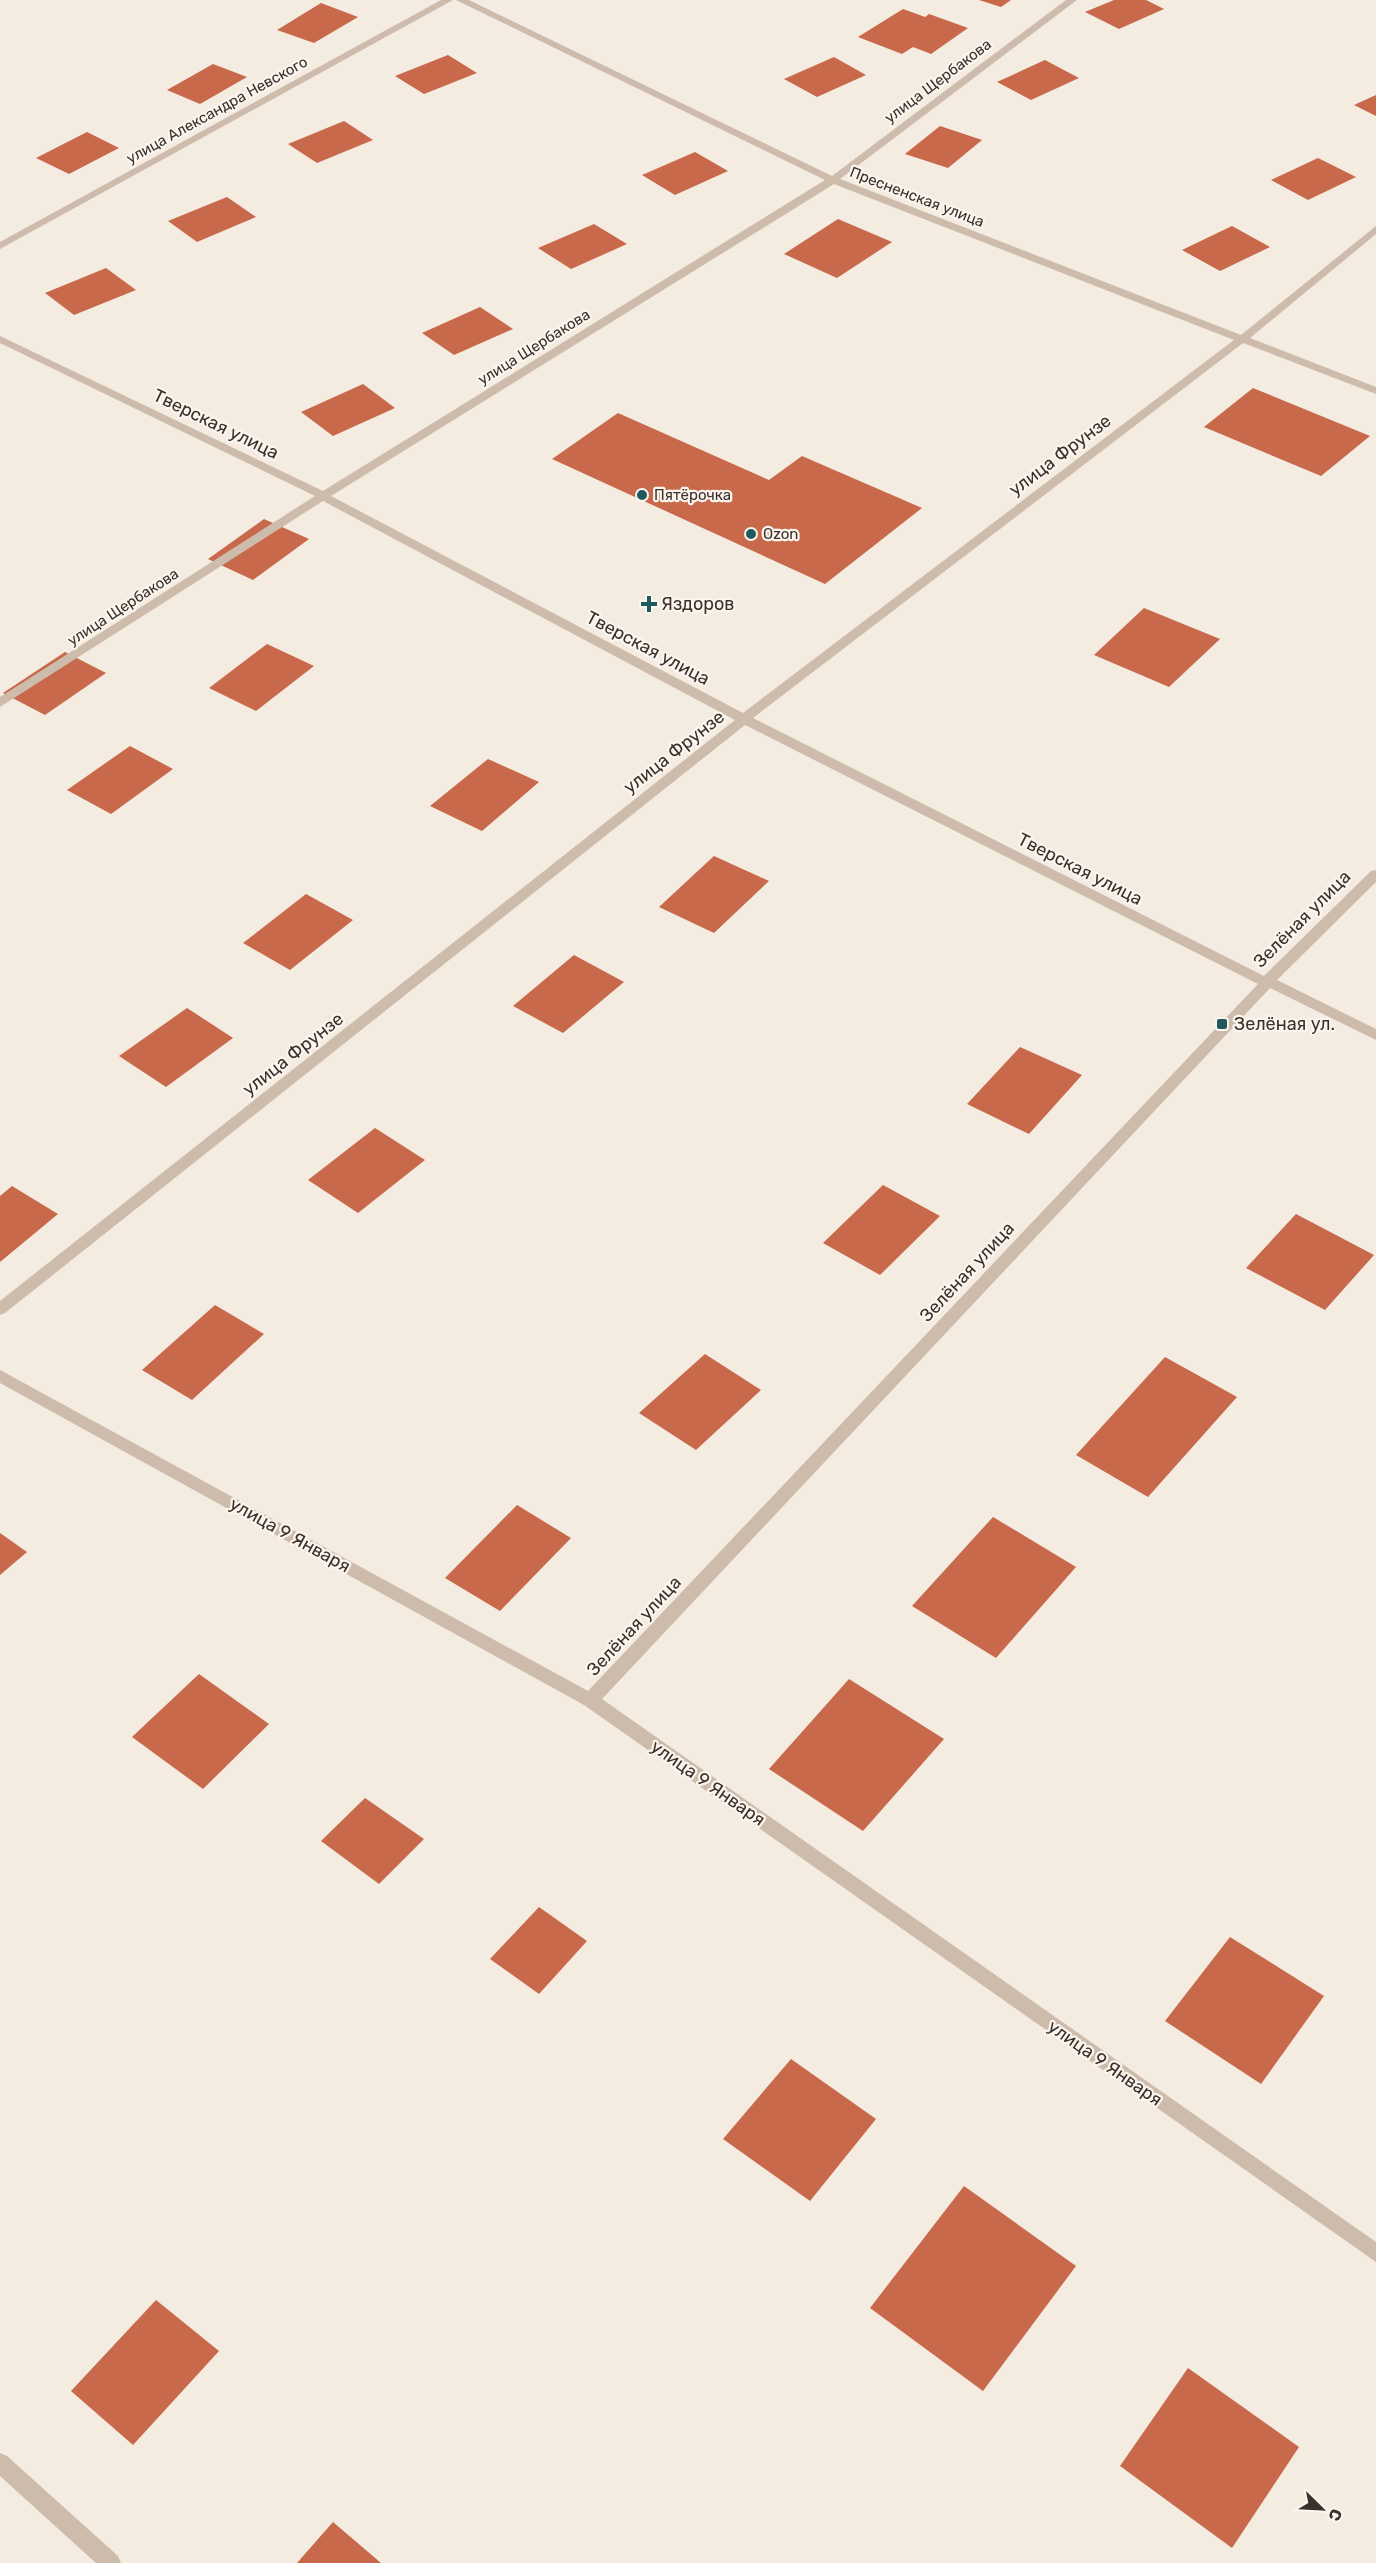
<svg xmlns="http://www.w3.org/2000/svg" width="1376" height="2563" font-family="Rubik,sans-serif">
<rect width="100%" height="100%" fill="#f4ebe1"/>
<g fill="#c8694b">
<polygon points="979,0 1011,0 1001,7"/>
<polygon points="1114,0 1146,0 1164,9 1119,29 1085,12"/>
<polygon points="321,3 358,17 314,43 277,30"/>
<polygon points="903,9 925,17 929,14 968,28 931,54 913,47 902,54 858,37"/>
<polygon points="448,55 477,73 424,94 395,76"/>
<polygon points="834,57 866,75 817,97 784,79"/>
<polygon points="1045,60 1079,78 1031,100 997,82"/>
<polygon points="213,64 247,77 200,104 167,90"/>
<polygon points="1376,95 1376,116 1354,105"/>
<polygon points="344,121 373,140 317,163 288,144"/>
<polygon points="940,126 982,140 948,168 905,154"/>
<polygon points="87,132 119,148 69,174 36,158"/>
<polygon points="695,152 728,171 675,195 642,175"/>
<polygon points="1318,158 1356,177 1308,200 1271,180"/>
<polygon points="227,197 256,217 197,242 168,221"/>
<polygon points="838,219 892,242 837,278 784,254"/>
<polygon points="594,224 627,244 571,269 538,248"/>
<polygon points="1232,226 1270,247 1220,271 1182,250"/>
<polygon points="106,268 136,290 74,315 45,293"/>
<polygon points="480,307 513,329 454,355 422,333"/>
<polygon points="363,384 395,408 333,436 301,412"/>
<polygon points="1253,388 1370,436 1321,476 1204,427"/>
<polygon points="618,413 769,480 802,456 922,508 825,584 552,459"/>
<polygon points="264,519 309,539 253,580 208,559"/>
<polygon points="1144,608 1220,639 1169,687 1094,655"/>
<polygon points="267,644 314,666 256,711 209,688"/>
<polygon points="65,652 106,673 45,715 3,693"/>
<polygon points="130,746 173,769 111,814 67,790"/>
<polygon points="488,759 539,782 482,831 430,806"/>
<polygon points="714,856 769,881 714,933 659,907"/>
<polygon points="306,894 353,920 290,970 243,943"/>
<polygon points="574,955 624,982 563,1033 513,1006"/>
<polygon points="187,1008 233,1038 166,1087 119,1056"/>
<polygon points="1020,1047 1082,1075 1029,1134 967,1104"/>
<polygon points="375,1128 425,1160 358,1213 308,1180"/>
<polygon points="883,1185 940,1216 880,1275 823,1243"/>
<polygon points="12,1186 58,1214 0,1262 0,1196"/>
<polygon points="1296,1214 1374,1255 1325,1310 1246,1268"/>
<polygon points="215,1305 264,1334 192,1400 142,1370"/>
<polygon points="705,1354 761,1390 696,1450 639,1413"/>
<polygon points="1165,1357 1237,1397 1148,1497 1076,1455"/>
<polygon points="517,1505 571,1538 500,1611 445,1578"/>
<polygon points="993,1517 1076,1567 996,1658 912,1606"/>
<polygon points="0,1533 27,1552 0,1575"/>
<polygon points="199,1674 269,1724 203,1789 132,1737"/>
<polygon points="849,1679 944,1739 863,1831 769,1769"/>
<polygon points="365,1798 424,1839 379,1884 321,1841"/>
<polygon points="539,1907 587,1941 539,1994 490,1959"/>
<polygon points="1230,1937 1324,1996 1261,2084 1165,2021"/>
<polygon points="791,2059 876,2119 810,2201 723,2139"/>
<polygon points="964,2186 1076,2266 983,2391 870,2308"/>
<polygon points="156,2300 219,2351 133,2445 71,2391"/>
<polygon points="1188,2368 1299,2447 1232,2548 1120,2466"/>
<polygon points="333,2522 381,2563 297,2563"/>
</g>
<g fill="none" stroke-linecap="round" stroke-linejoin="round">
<g fill="#cdbbac" fill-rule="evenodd">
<polygon points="441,0 453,0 0,249 0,242"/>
<path d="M456,0H469L832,176L1066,0H1077L840,179L1241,335L1376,226V234L1250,338L1376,387V394L1243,343L753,718L1264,976L1371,871L1376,870V882L1277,980L1376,1029V1040L1270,988L602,1699L1376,2242V2262L584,1705L0,1383V1370L588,1691L1258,984L745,725L5,1313L0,1315V1301L735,720L323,501L0,707V697L315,496L0,343V336L323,491L825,180ZM834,184L1234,340L743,713L331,496Z"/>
<polygon points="0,2453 7,2456 118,2556 121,2563 96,2563 0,2476"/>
</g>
</g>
<g fill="#1f5a5e" stroke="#fbf5ee" stroke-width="2">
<circle cx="642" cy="495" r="6"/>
<circle cx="751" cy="534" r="6"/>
<path d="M646 595h6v6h6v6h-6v6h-6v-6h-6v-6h6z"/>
<rect x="1216" y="1018" width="12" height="12" rx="3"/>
</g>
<g text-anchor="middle" stroke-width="4.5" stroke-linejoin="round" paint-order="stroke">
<g font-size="15" fill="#3b302b" stroke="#fbf5ee">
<text transform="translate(938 81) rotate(-37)" y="5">улица Щербакова</text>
<text transform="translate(217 110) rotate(-29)" y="5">улица Александра Невского</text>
<text transform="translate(917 197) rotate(21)" y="5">Пресненская улица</text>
<text transform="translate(534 347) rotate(-32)" y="5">улица Щербакова</text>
<text transform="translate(123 607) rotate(-33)" y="5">улица Щербакова</text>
</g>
<g font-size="15" fill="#3b302b" stroke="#fbf5ee" text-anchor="start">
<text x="654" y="500">Пятёрочка</text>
<text x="763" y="539">Ozon</text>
</g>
<g font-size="18" fill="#3b302b" stroke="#fbf5ee">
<text transform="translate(216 424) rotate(26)" y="6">Тверская улица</text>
<text transform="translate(1060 455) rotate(-37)" y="6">улица Фрунзе</text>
<text transform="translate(648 648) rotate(28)" y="6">Тверская улица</text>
<text transform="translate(674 752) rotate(-38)" y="6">улица Фрунзе</text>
<text transform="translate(1080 869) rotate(27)" y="6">Тверская улица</text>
<text transform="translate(1302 919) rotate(-45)" y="6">Зелёная улица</text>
<text transform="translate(293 1054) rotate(-38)" y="6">улица Фрунзе</text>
<text transform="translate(967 1272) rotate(-47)" y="6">Зелёная улица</text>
<text transform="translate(290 1535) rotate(29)" y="6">улица 9 Января</text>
<text transform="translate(634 1626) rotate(-47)" y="6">Зелёная улица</text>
<text transform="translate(708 1783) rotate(35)" y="6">улица 9 Января</text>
<text transform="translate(1105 2063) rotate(35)" y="6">улица 9 Января</text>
</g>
<g font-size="18" fill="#3b302b" stroke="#fbf5ee" text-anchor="start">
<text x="661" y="610">Яздоров</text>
<text x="1234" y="1030">Зелёная ул.</text>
</g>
</g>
<g transform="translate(1322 2509) rotate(114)" stroke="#fbf5ee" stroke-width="4.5" paint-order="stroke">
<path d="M0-4.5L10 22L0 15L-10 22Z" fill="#3b302b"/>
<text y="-9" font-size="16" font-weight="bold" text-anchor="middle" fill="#3b302b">С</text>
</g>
</svg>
